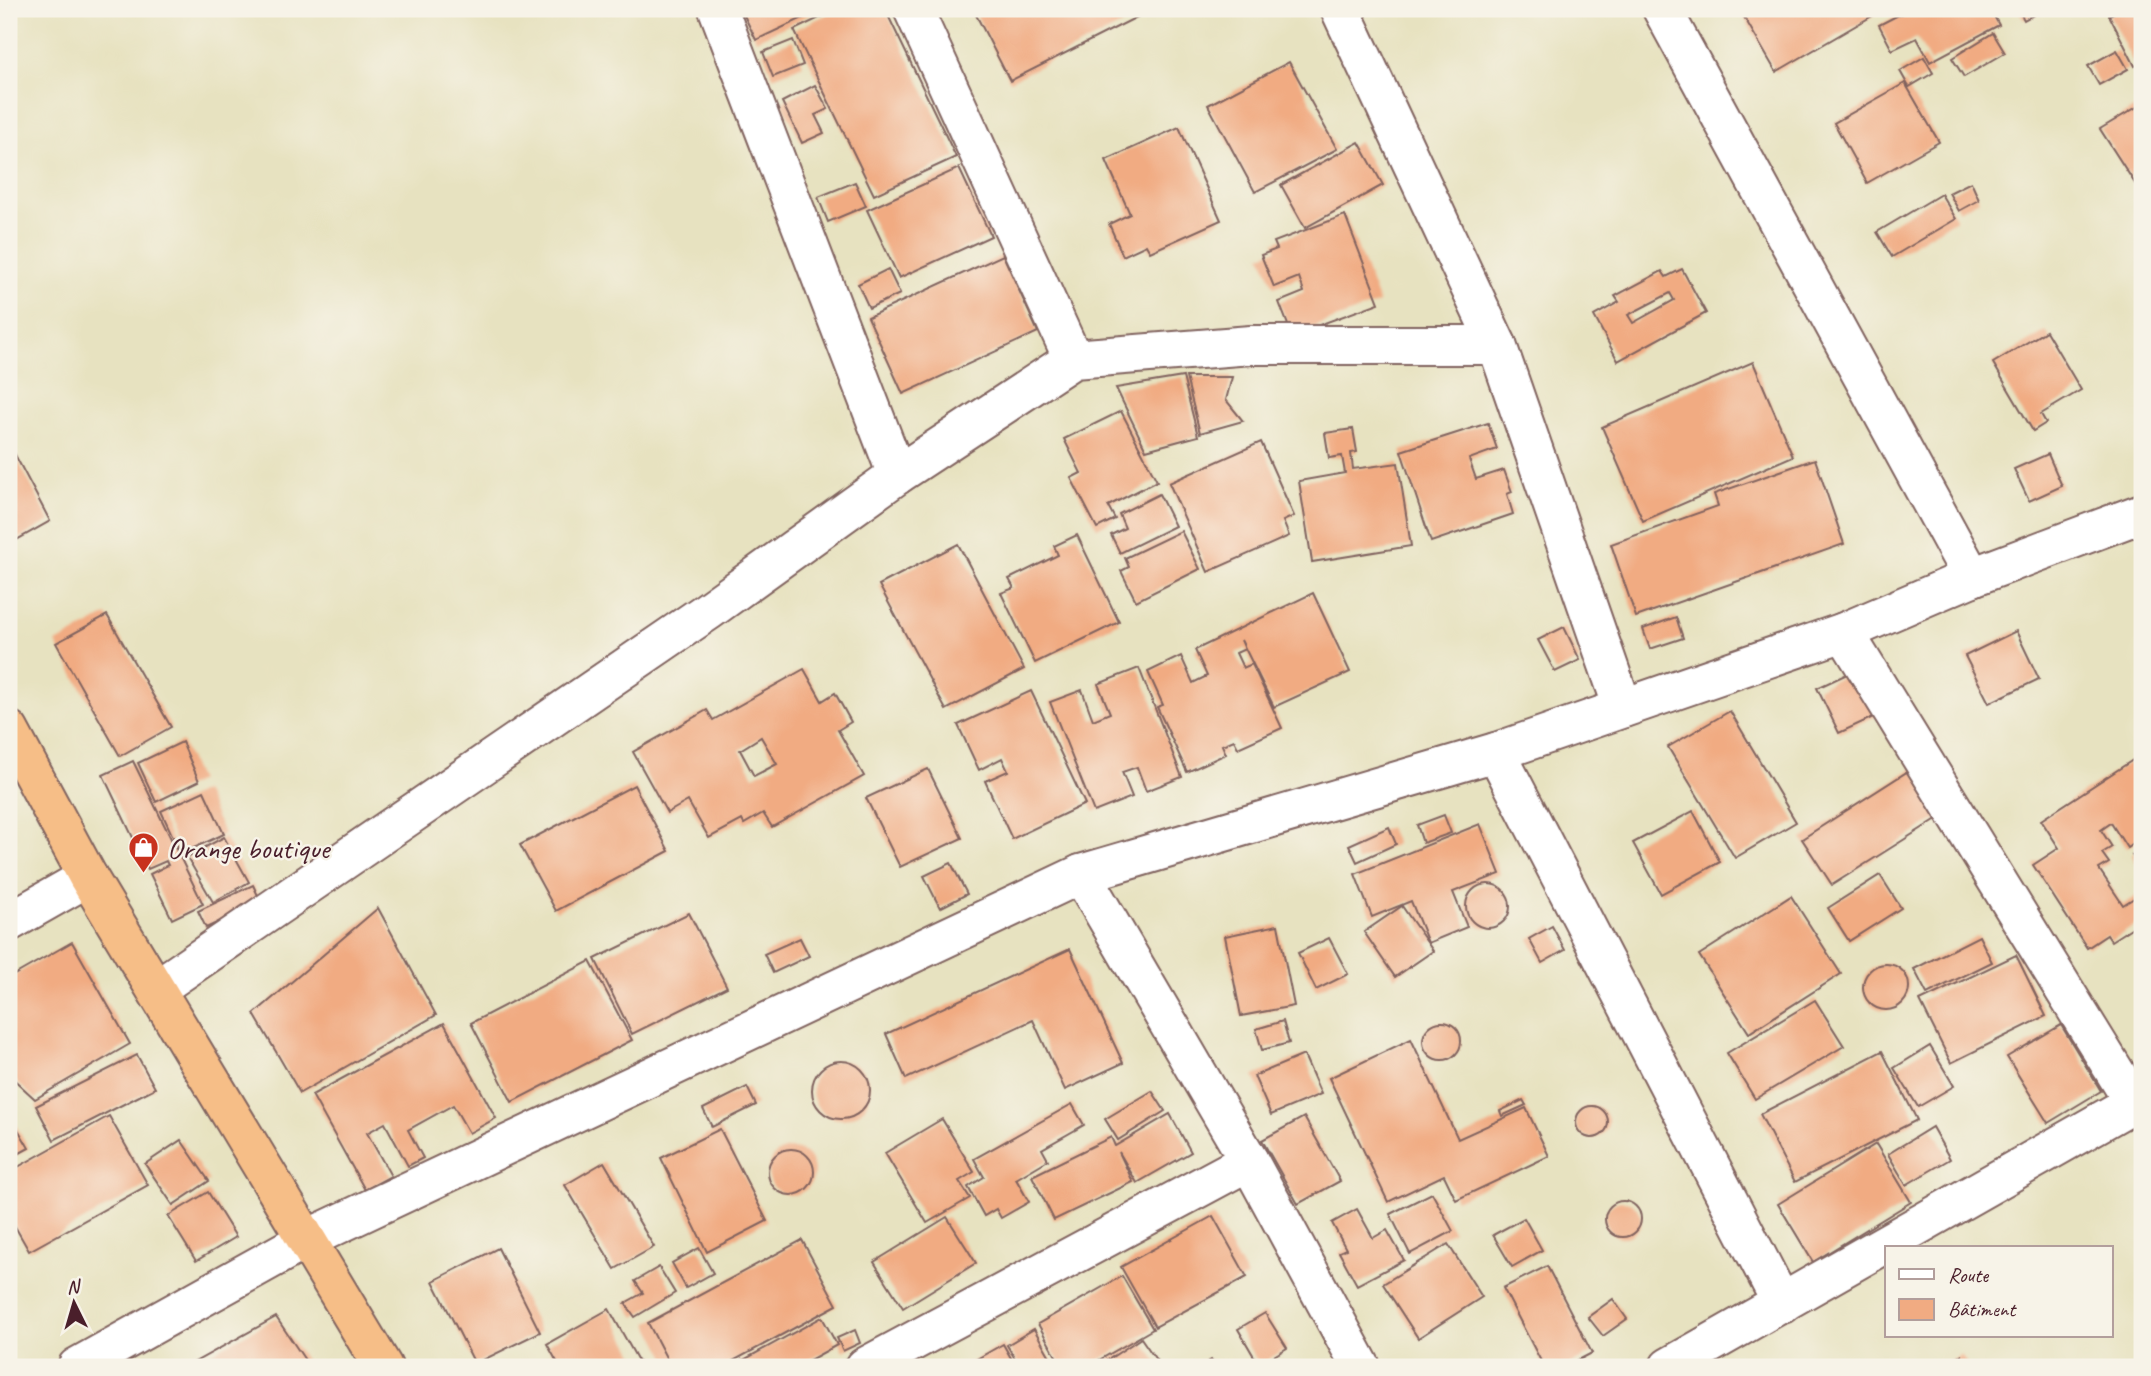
<svg xmlns="http://www.w3.org/2000/svg" width="2151" height="1376" font-family="Caveat,sans-serif">
<rect width="100%" height="100%" fill="#f7f3e8"/>
<filter id="ink" filterUnits="userSpaceOnUse"><feTurbulence type="fractalNoise" baseFrequency=".0143" numOctaves="2"/><feDisplacementMap in="SourceGraphic" scale="14" xChannelSelector="R" yChannelSelector="G"/><feConvolveMatrix kernelMatrix="1 2 1 2 8 2 1 2 1" color-interpolation-filters="sRGB"/></filter>
<filter id="wash" filterUnits="userSpaceOnUse"><feTurbulence type="fractalNoise" baseFrequency=".00686" numOctaves="4" result="noise"/><feDisplacementMap in="SourceGraphic" scale="28" xChannelSelector="R" yChannelSelector="G"/><feGaussianBlur stdDeviation="1.57" result="paint"/><feColorMatrix in="noise" values="0 0 0 0 0 0 0 0 0 0 0 0 0 0 0 0 0 1.4 0 .05"/><feComposite in="paint" operator="in"/></filter>
<g filter="url(#wash)">
<rect width="100%" height="100%" fill="#e7e2c0"/>
<g id="blocks">
<g fill="#f1ab82" fill-rule="evenodd">
<polygon points="741,9 822,9 756,40"/>
<polygon points="838,9 885,9 956,157 874,195 794,30"/>
<polygon points="973,9 1138,9 1141,15 1010,81"/>
<polygon points="1742,9 1884,9 1776,72 1740,10"/>
<polygon points="1910,9 1990,9 1999,25 1930,62 1917,38 1892,50 1879,25"/>
<polygon points="2018,9 2044,9 2024,20"/>
<polygon points="2121,9 2142,9 2142,62 2135,66 2109,15"/>
<polygon points="1993,33 2005,53 1964,77 1952,58"/>
<polygon points="793,40 803,65 773,77 763,52"/>
<polygon points="2117,50 2128,69 2099,85 2088,66"/>
<polygon points="1924,57 1933,73 1909,87 1900,71"/>
<polygon points="1289,62 1337,149 1255,192 1208,105"/>
<polygon points="1905,83 1939,142 1867,183 1834,123"/>
<polygon points="815,85 828,109 815,115 824,133 802,143 782,102"/>
<polygon points="2142,104 2142,181 2136,185 2100,129"/>
<polygon points="1179,127 1221,220 1150,252 1146,245 1123,256 1109,224 1130,214 1106,160"/>
<polygon points="1359,142 1383,185 1305,228 1281,185"/>
<polygon points="959,168 991,236 899,278 867,210"/>
<polygon points="855,182 866,206 828,222 818,197"/>
<polygon points="1971,182 1979,200 1959,211 1949,193"/>
<polygon points="1941,194 1956,219 1892,257 1877,232"/>
<polygon points="1345,215 1379,303 1292,335 1279,302 1304,292 1299,277 1274,287 1261,255 1277,249 1274,242"/>
<polygon points="1003,255 1038,332 903,394 868,317"/>
<polygon points="888,269 900,294 869,308 858,284"/>
<path d="M1682,269L1706,313L1618,361L1594,316L1619,302L1615,296L1662,271L1666,277ZM1670,293L1674,300L1633,323L1628,315Z"/>
<polygon points="2046,331 2081,390 2041,414 2046,423 2033,431 1993,363"/>
<polygon points="1753,362 1793,456 1643,521 1602,427"/>
<polygon points="1183,377 1198,436 1146,450 1116,388"/>
<polygon points="1186,377 1232,377 1226,400 1243,421 1200,433"/>
<polygon points="1121,411 1157,481 1108,506 1115,519 1097,528 1071,478 1081,473 1064,439"/>
<polygon points="1488,423 1497,449 1469,459 1476,479 1504,470 1512,492 1507,494 1513,514 1431,542 1401,451"/>
<polygon points="1353,429 1357,452 1351,453 1353,469 1398,463 1411,546 1312,562 1299,481 1345,473 1342,456 1329,458 1325,433"/>
<polygon points="1261,442 1294,516 1283,521 1289,536 1208,572 1169,483"/>
<polygon points="13,451 50,521 11,543 9,539 9,453"/>
<polygon points="2048,454 2062,486 2029,501 2014,469"/>
<polygon points="1815,459 1844,544 1636,617 1611,544 1718,506 1714,494"/>
<polygon points="1159,494 1175,526 1120,553 1111,535 1125,528 1119,514"/>
<polygon points="1181,531 1200,569 1136,601 1121,571 1129,567 1125,558"/>
<polygon points="1077,535 1119,622 1035,663 1001,593 1014,588 1009,579 1058,555 1054,546"/>
<polygon points="958,544 1024,669 946,710 879,585"/>
<polygon points="1313,593 1350,672 1274,707 1241,640 1245,649 1236,653 1243,668 1252,664 1282,728 1238,748 1234,740 1222,745 1226,754 1187,772 1157,707 1163,705 1148,672 1181,656 1193,683 1207,676 1195,650"/>
<polygon points="107,615 171,727 120,756 56,643"/>
<polygon points="1676,617 1683,638 1650,649 1643,629"/>
<polygon points="1564,627 1580,660 1555,672 1538,640"/>
<polygon points="2016,631 2039,679 1989,703 1965,656"/>
<polygon points="1139,668 1182,777 1146,791 1137,767 1122,772 1132,797 1094,812 1050,702 1082,690 1093,720 1110,713 1098,684"/>
<polygon points="1860,668 1882,713 1839,733 1817,688"/>
<path d="M804,669L822,701L835,693L851,722L838,730L864,776L772,827L763,813L744,824L742,820L709,838L688,801L667,813L633,752L707,710L713,720ZM761,737L777,764L754,776L740,750Z"/>
<polygon points="1031,691 1085,804 1012,839 985,781 1008,771 1002,758 979,770 958,725"/>
<polygon points="1730,711 1796,822 1735,858 1668,747"/>
<polygon points="182,742 199,781 156,802 138,763"/>
<polygon points="2142,754 2142,846 2138,840 2127,848 2111,823 2101,830 2112,847 2102,853 2109,863 2099,869 2123,905 2142,893 2142,921 2111,941 2107,935 2087,948 2033,865 2059,848 2041,820"/>
<polygon points="133,761 203,904 172,919 150,874 168,865 166,861 148,869 103,775"/>
<polygon points="1913,768 1943,815 1832,885 1802,839"/>
<polygon points="928,769 962,838 900,867 866,798"/>
<polygon points="634,785 669,851 556,911 520,845"/>
<polygon points="204,791 224,834 181,854 161,811"/>
<polygon points="1693,811 1720,862 1661,894 1633,843"/>
<polygon points="1444,815 1451,833 1423,843 1417,825"/>
<polygon points="1480,824 1500,874 1453,892 1467,927 1428,943 1411,901 1372,917 1355,874"/>
<polygon points="1389,827 1396,844 1357,862 1349,845"/>
<polygon points="224,837 249,882 213,902 187,857"/>
<polygon points="2142,848 2142,871 2132,855"/>
<polygon points="951,863 967,894 940,908 924,876"/>
<polygon points="1880,875 1901,908 1849,941 1828,908"/>
<circle cx="1488" cy="906" r="22"/>
<polygon points="253,885 261,902 206,928 198,911"/>
<polygon points="1791,896 1841,974 1749,1033 1699,955"/>
<polygon points="1402,906 1433,951 1395,977 1364,932"/>
<polygon points="378,908 436,1015 300,1093 254,1014"/>
<polygon points="689,913 727,987 632,1034 595,959"/>
<polygon points="1278,925 1294,1006 1241,1016 1225,936"/>
<polygon points="1552,926 1565,950 1542,963 1529,939"/>
<polygon points="1979,936 1992,962 1927,994 1914,969"/>
<polygon points="800,938 809,956 773,973 764,954"/>
<polygon points="1329,938 1348,974 1316,990 1298,953"/>
<polygon points="72,942 130,1044 35,1099 9,1075 9,978"/>
<polygon points="1070,949 1123,1063 1065,1090 1033,1020 906,1079 886,1034"/>
<polygon points="2016,955 2046,1016 1951,1063 1920,1001"/>
<polygon points="590,961 632,1040 512,1102 471,1023"/>
<circle cx="1886" cy="987" r="23"/>
<polygon points="1815,1000 1844,1046 1755,1099 1727,1053"/>
<polygon points="1283,1021 1289,1043 1262,1050 1256,1029"/>
<circle cx="1442" cy="1041" r="19"/>
<polygon points="444,1023 496,1118 469,1133 453,1105 408,1130 423,1158 408,1166 385,1123 367,1133 391,1176 365,1190 312,1095"/>
<polygon points="2061,1025 2101,1091 2048,1123 2007,1057"/>
<polygon points="1411,1039 1458,1139 1526,1108 1549,1156 1456,1200 1444,1175 1388,1202 1329,1078"/>
<polygon points="1930,1046 1954,1086 1918,1107 1894,1068"/>
<polygon points="1882,1051 1917,1120 1795,1182 1760,1114"/>
<polygon points="137,1055 155,1088 54,1140 36,1106"/>
<polygon points="1304,1055 1321,1094 1271,1115 1254,1076"/>
<circle cx="841" cy="1090" r="29"/>
<polygon points="747,1087 756,1105 712,1127 703,1109"/>
<polygon points="1152,1091 1165,1111 1118,1140 1105,1119"/>
<polygon points="1523,1100 1526,1105 1502,1116 1500,1111"/>
<polygon points="1072,1104 1084,1125 1042,1149 1048,1160 1016,1179 1029,1202 1001,1218 996,1209 984,1216 968,1187 984,1177 974,1159"/>
<circle cx="1592" cy="1122" r="16"/>
<polygon points="9,1114 29,1148 9,1159"/>
<polygon points="1170,1114 1191,1152 1137,1183 1119,1152 1133,1182 1054,1220 1032,1176 1111,1137 1115,1146"/>
<polygon points="109,1116 148,1185 29,1251 9,1216 9,1172"/>
<polygon points="1304,1117 1340,1181 1298,1204 1262,1140"/>
<polygon points="942,1119 974,1172 959,1181 970,1198 927,1223 885,1153"/>
<polygon points="1932,1127 1950,1159 1906,1185 1888,1154"/>
<polygon points="720,1129 767,1221 707,1252 661,1158"/>
<polygon points="181,1140 209,1181 173,1205 145,1164"/>
<polygon points="1876,1144 1911,1202 1813,1262 1778,1204"/>
<circle cx="791" cy="1172" r="23"/>
<polygon points="604,1162 654,1247 615,1269 565,1185"/>
<polygon points="208,1192 236,1237 196,1261 168,1216"/>
<polygon points="1432,1193 1453,1231 1410,1254 1390,1214"/>
<circle cx="1623" cy="1219" r="18"/>
<polygon points="1357,1209 1373,1238 1387,1230 1404,1260 1357,1285 1339,1252 1346,1249 1332,1223"/>
<polygon points="1213,1216 1247,1277 1155,1327 1121,1267"/>
<polygon points="947,1217 976,1263 903,1308 874,1262"/>
<polygon points="1524,1218 1542,1250 1512,1267 1493,1235"/>
<polygon points="802,1240 837,1305 722,1367 671,1367 648,1323"/>
<polygon points="1448,1244 1482,1297 1418,1338 1383,1284"/>
<polygon points="498,1248 540,1332 475,1364 433,1281"/>
<polygon points="699,1248 713,1273 686,1288 672,1263"/>
<polygon points="1547,1266 1592,1353 1565,1367 1544,1367 1503,1288"/>
<polygon points="659,1267 675,1293 635,1317 625,1303 643,1293 635,1281"/>
<polygon points="1122,1276 1153,1329 1087,1367 1062,1367 1038,1324"/>
<polygon points="1613,1299 1627,1319 1603,1336 1588,1317"/>
<polygon points="609,1309 641,1366 560,1367 547,1344"/>
<polygon points="1265,1313 1287,1348 1259,1365 1238,1329"/>
<polygon points="276,1317 307,1363 299,1367 186,1367"/>
<polygon points="822,1317 837,1345 797,1367 731,1367"/>
<polygon points="1034,1329 1056,1367 1020,1367 1007,1345"/>
<polygon points="855,1330 860,1343 843,1351 837,1338"/>
<polygon points="1141,1338 1161,1367 1097,1367"/>
<polygon points="1003,1344 1016,1367 963,1367"/>
<polygon points="1961,1355 1969,1367 1943,1367"/>
<polygon points="1211,1360 1215,1367 1199,1367"/>
</g>
</g>
</g>
<g filter="url(#ink)">
<use href="#blocks" fill-opacity="0" stroke="#81635f" stroke-width="2"/>
<g fill="none" stroke-linecap="round" stroke-linejoin="round">
<defs>
<g id="minor">
<polyline points="718,9 897,475"/>
<polyline points="913,9 1073,359"/>
<polyline points="1340,9 1497,345 1623,708"/>
<polyline points="1662,9 1972,577"/>
<polyline points="1844,632 2134,1103"/>
<polyline points="1496,752 1782,1304"/>
<polyline points="1081,874 1249,1161 1361,1367"/>
<polyline points="9,922 88,877"/>
<polyline points="156,989 708,611 897,475 1073,359 1251,345 1497,345"/>
<polyline points="77,1367 307,1239 1081,874 1496,752 1844,632 1972,577 2142,513"/>
<polyline points="865,1367 1249,1161"/>
<polyline points="1669,1367 2142,1098"/>
</g>
<polyline id="highway" points="9,730 88,877 383,1367"/>
</defs>
<use href="#minor" stroke="#81635f" stroke-width="42"/>
<use href="#highway" stroke="#81635f" stroke-width="42"/>
<use href="#minor" stroke="#fff" stroke-width="38"/>
<use href="#highway" stroke="#f6be87" stroke-width="38"/>
</g>
</g>
<defs>
<symbol id="shop-pin" viewBox="-11 -11 22 30"><path d="M0 17L-7.5 6A9.5 9.5 0 1 1 7.5 6Z" fill="#c8321e" stroke="#f7f3e8"/><path d="M-5-2.5h2.3a2.7 3.5 0 0 1 5.4 0H5L5.5 6h-11ZM-1.5-2.5h3a1.5 2.3 0 0 0-3 0Z" fill="#fff"/></symbol>
</defs>
<g fill-rule="evenodd">
<use href="#shop-pin" x="126" y="830" width="35" height="47"/>
</g>
<g text-anchor="middle" stroke-width="5" stroke-linejoin="round" paint-order="stroke">
<g font-size="30" fill="#4a1f2b" stroke="#f7f3e8" text-anchor="start">
<text x="167" y="858">Orange boutique</text>
</g>
</g>
<rect width="2151" height="1376" fill="none" stroke="#f7f3e8" stroke-width="35"/>
<rect x="1885" y="1246" width="228" height="91" fill="#f7f3e8" stroke="#b29e9c" stroke-width="2"/>
<rect x="1899" y="1269" width="35" height="10" fill="#ffffff" stroke="#b29e9c" stroke-width="2"/>
<text x="1948" y="1282" font-size="21" fill="#4a1f2b">Route</text>
<rect x="1899" y="1299" width="35" height="21" fill="#f1ab82" stroke="#b29e9c" stroke-width="2"/>
<text x="1948" y="1316" font-size="21" fill="#4a1f2b">Bâtiment</text>
<g transform="translate(74 1303) rotate(355)" stroke="#f7f3e8" stroke-width="5" paint-order="stroke">
<path d="M0-5L12 26L0 18L-12 26Z" fill="#4a1f2b"/>
<text y="-10" font-size="19" font-weight="bold" text-anchor="middle" fill="#4a1f2b">N</text>
</g>
</svg>
